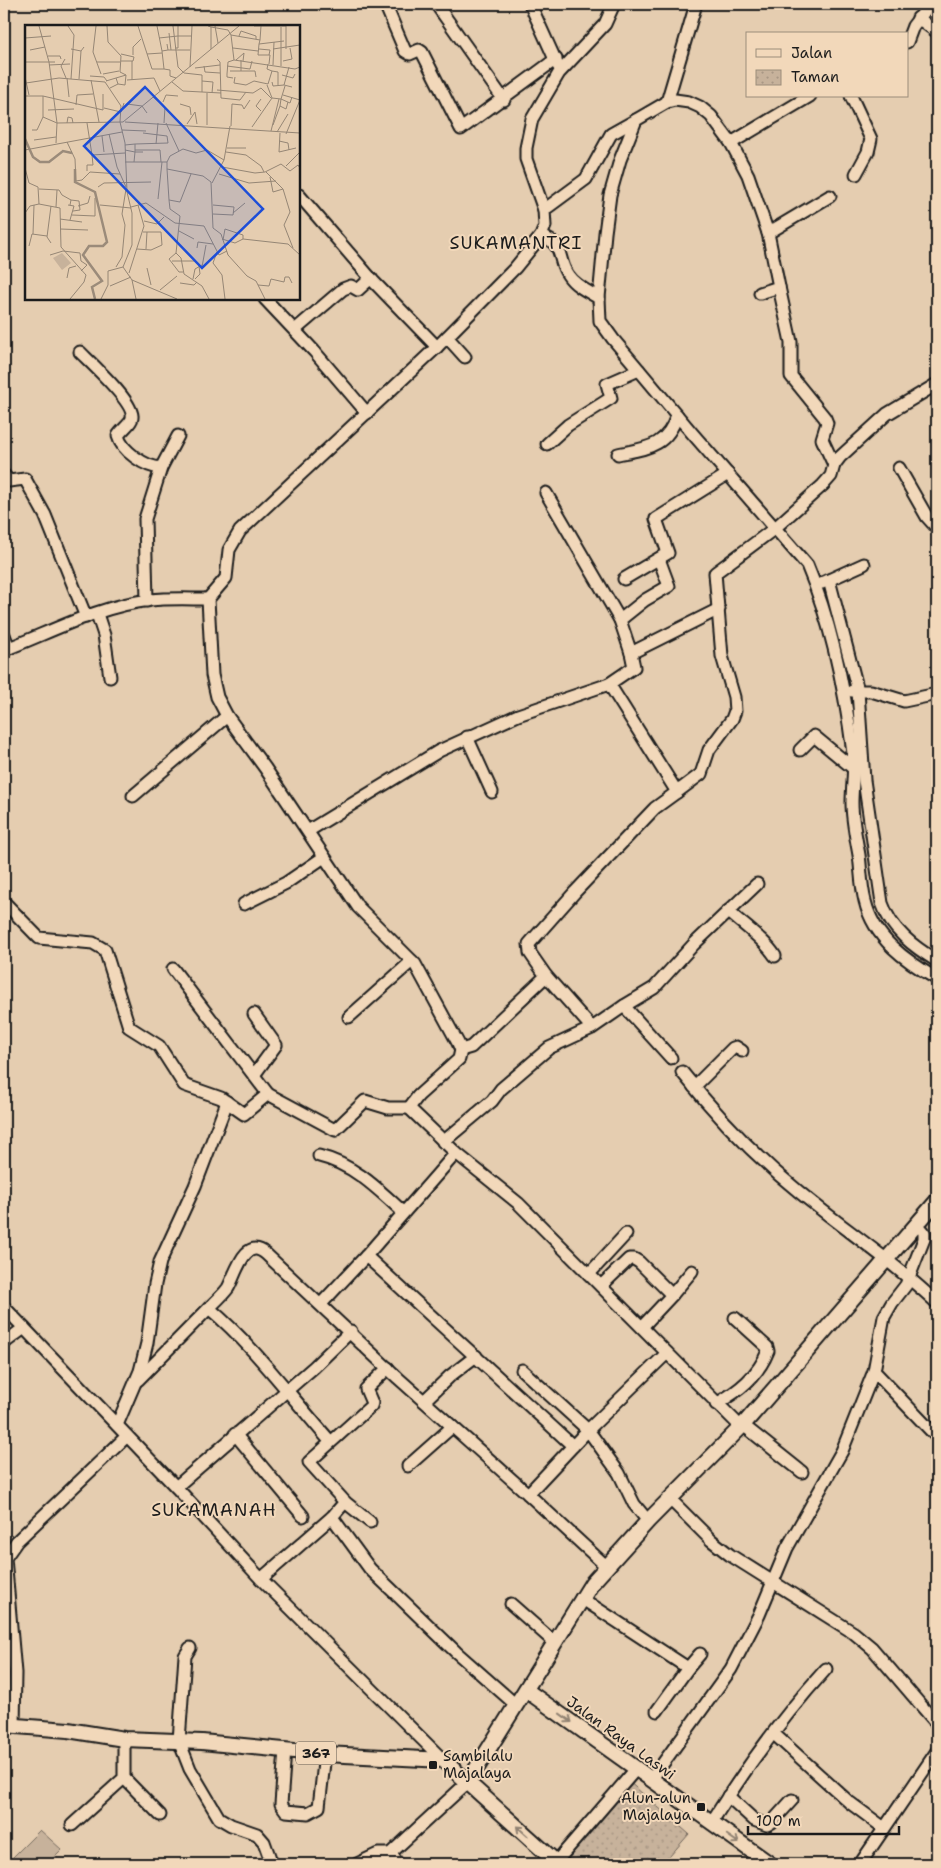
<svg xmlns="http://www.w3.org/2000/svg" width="941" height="1868" font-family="'Shantell Sans',sans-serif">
<defs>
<pattern id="park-dots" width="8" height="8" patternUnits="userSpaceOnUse" patternTransform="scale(1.25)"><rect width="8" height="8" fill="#c7b29b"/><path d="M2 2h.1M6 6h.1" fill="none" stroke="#aa9885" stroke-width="1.8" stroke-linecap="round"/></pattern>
</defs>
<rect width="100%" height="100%" fill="#e5cdb0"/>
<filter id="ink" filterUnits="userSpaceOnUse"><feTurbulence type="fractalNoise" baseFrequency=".02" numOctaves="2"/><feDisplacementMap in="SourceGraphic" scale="10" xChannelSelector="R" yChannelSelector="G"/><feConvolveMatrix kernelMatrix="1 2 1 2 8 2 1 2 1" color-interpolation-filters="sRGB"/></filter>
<g filter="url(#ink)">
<polygon fill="#c7b29b" stroke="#72675c" points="40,1830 62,1850 48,1864 6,1864"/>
<polygon fill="url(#park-dots)" stroke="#72675c" points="628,1781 689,1834 663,1864 576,1864 565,1855"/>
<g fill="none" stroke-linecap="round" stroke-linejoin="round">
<defs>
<g id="minor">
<polyline points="385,4 405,51 410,54 419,50 422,52 461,129 556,59"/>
<polyline points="436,4 504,100"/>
<polyline points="530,4 558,66"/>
<polyline points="614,4 605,24 559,73 532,119 526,148 526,159 544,210 545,226 541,236 515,268 437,347 240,531 229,550 226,578 208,599 212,675 217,697 227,716 265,768 358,907 415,964 458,1043 461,1050 459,1059 418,1096 409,1108 456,1153 518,1203 741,1427"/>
<polyline points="918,18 937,32"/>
<polyline points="907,42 913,26 927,8"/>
<polyline points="851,96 871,139 868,152 856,174"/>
<polyline points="667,102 696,4"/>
<polyline points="731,143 810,96"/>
<polyline points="299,195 373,281 437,347"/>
<path d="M830,196L768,233L748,175L731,143L711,116L700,107L689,102L675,100L667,102L636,120L620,160L610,195L605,233L599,298L600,321L613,339L692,433L807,565C832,624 845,690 853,753C855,770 852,786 852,803C852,820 856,838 859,855C861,870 861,886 865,901C874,939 906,961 937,979"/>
<polyline points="544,210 586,179 611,134 636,120"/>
<path d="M541,236C566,245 556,258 568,275C575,286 589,292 599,298"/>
<polyline points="779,287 791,342 791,376 825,418 827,423 822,439 834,465"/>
<polyline points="760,293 779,287 768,233"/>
<polyline points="265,299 314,351 367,413"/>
<polyline points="295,330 343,289 351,286 358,290 371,278"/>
<polyline points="447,337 465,357"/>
<path d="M80,352C91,363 135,403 132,418C131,424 121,430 118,436C122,451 145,467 161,468"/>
<polyline points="547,444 568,425 611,398 607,384 639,370"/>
<path d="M618,454C647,448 667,447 677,415"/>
<polyline points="899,468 927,517 937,528"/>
<polyline points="4,475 9,481 25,479 45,515 86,617"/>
<polyline points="546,493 620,620"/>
<polyline points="624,579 668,553 656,519 728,474"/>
<path d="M829,580L858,691L864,780L882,903C891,930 914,947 937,961"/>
<polyline points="822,583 864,564"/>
<polyline points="147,601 145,519 161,468 178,436"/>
<polyline points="97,614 104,635 110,677"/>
<polyline points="4,635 9,648"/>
<path d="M4,650C51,632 99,606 150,600C169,598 189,599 208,599"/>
<polyline points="631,653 620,620 645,600 669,586 659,559"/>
<polyline points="609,684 634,667 631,653 719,609"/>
<polyline points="852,691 871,691 904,701 937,694"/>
<polyline points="467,737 492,792"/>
<polyline points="800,750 814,736 854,769"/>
<polyline points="133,796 227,716"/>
<polyline points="308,831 439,751 518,715 609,684 677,792 701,774 709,750 732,719 735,711 734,697 722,656 715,573 775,528 823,485 831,476 834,465 840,457 887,414 937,384"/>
<polyline points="4,902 39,938 93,943 105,950 129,1027 159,1046 184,1085 221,1098 244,1114 268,1094 335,1130 365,1101 388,1108 409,1108"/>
<polyline points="244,904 286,883 324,857"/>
<path d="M728,911C744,926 764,939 775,956"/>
<polyline points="173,969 268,1094"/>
<polyline points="546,976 592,1028"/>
<polyline points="624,1006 671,1058"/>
<polyline points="254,1014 276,1045 254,1075"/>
<polyline points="349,1017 412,961"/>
<polyline points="461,1050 471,1047 546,976 530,953 529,944 575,892 655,808 677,792"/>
<path d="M682,1072C716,1115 755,1156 798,1191C844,1229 894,1262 937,1303"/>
<polyline points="694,1087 733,1048 736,1047 742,1051"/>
<polyline points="443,1142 492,1101 501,1089 549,1048 592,1028 624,1006 654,988 694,944 757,884"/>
<polyline points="456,1153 366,1256 573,1446"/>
<path d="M319,1156C353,1164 378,1189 403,1212"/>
<polyline points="589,1274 626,1234"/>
<polyline points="601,1286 629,1259 634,1259 639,1262 672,1295 642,1327"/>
<polyline points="672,1295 692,1271"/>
<polyline points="321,1304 366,1256"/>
<polyline points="4,1307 176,1487 261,1579 443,1760"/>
<polyline points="4,1343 24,1328"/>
<polyline points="522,1370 588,1430 667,1353"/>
<polyline points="874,1371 937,1437"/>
<polyline points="138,1380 209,1308"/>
<polyline points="424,1401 450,1376 476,1356"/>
<path d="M716,1404C739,1391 758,1376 768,1351L767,1347L735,1318"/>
<polyline points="117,1425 140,1371 147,1343 155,1284 160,1262 195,1186 227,1102"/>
<polyline points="743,1425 802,1472"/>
<polyline points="235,1434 303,1516"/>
<path d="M330,1441C291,1397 254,1346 209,1308C215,1302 223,1295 228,1288C236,1274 245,1235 266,1254L398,1378L528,1494"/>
<polyline points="408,1466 452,1427"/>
<polyline points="176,1487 314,1367 351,1331"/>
<polyline points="671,1500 711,1540 730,1555 854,1633 872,1648 937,1724"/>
<polyline points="332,1517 370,1569 456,1652 516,1705"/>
<polyline points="370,1522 345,1502 309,1462 371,1406 372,1403 366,1389 388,1368"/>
<polyline points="606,1566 528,1494 588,1430 619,1473 634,1504 648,1521"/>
<polyline points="261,1579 332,1517 345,1502"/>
<polyline points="581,1598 688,1668 700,1654"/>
<polyline points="511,1604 554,1642"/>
<polyline points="190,1648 185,1656 179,1741 190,1769 219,1818 231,1825 257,1834 264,1842 272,1864"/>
<polyline points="657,1711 688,1668"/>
<polyline points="14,1726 15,1673 5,1558 17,1541 127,1436"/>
<polyline points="774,1734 849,1802 884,1828"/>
<polyline points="285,1750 281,1804 286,1811 308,1813 319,1807 325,1754"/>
<polyline points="124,1778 160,1815"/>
<polyline points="651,1780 731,1669 759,1615 787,1548 842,1451 874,1371 884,1317 892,1303 906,1285 924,1239 924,1232 918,1225"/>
<polyline points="728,1796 754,1820 767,1825 772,1822 792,1800"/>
<path d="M711,1823C745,1769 783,1716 826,1669"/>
<polyline points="72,1825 124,1778 124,1739"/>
<polyline points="556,1862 636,1769"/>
<polyline points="357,1864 378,1854 391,1854 398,1864"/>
<polyline points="379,1864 468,1782"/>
<polyline points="860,1864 937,1751"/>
</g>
<g id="major">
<polyline points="526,1690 770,1864"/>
<polyline points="4,1725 68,1730 124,1739 202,1742 325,1754 443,1760 558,1864"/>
<polyline points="468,1782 592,1583 648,1521 743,1425 937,1201"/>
</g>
</defs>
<use href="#minor" stroke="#1c1c1c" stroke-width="15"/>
<use href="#major" stroke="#1c1c1c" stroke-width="18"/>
<use href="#minor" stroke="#f2d8ba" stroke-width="11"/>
<use href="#major" stroke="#f2d8ba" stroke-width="14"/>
</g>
<defs><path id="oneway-shaft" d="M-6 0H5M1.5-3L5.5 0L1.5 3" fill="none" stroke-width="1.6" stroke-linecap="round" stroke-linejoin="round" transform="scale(1.25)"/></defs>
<g stroke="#928373">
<use href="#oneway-shaft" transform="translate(566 1718) rotate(36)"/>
<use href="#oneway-shaft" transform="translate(522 1831) rotate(-138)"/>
<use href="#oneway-shaft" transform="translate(733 1839) rotate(35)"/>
</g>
</g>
<g fill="#1c1c1c" stroke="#f2d8ba" stroke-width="2">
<rect x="428" y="1760" width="10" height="10" rx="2.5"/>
<rect x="696" y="1802" width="10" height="10" rx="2.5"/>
</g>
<g text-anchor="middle" stroke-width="4" stroke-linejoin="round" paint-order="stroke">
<rect fill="#f2d8ba" stroke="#5c544b" stroke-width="1" x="296" y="1741.5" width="40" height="23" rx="4"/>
<g font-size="14" font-weight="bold" fill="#1c1c1c">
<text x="316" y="1758">367</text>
</g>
<g font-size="15" fill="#1c1c1c" stroke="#f2d8ba">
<text transform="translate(621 1738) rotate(36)" y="5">Jalan Raya Laswi</text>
</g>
<g font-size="15" fill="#1c1c1c" stroke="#f2d8ba" text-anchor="start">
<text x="443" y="1761">Sambilalu<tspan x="443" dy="17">Majalaya</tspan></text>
<text x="691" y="1803" text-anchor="end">Alun-alun<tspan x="691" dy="17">Majalaya</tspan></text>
</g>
<g font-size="18" letter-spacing="1" fill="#1c1c1c" stroke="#f2d8ba">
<text x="516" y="249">SUKAMANTRI</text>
<text x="214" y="1516">SUKAMANAH</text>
</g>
</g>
<g transform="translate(25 25)">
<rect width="275" height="275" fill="#e5cdb0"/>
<path d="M37,228L46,238L37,245L28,233Z" fill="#c7b29b"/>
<path fill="none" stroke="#9b8b7a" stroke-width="2.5" d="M0,114L8,132L15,137H24L38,126L47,128M50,144V157L70,167L82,217L78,221H64L58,230L77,256L67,262L70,274"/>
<path fill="none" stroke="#958675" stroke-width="1" d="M14,1L24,37L32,98L31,118M43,1L49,10L46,54M71,1L68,27L76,49M82,1L83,17L96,31L95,47L101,50M113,1L127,44H139L137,26L143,25M132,1L137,26M148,1L153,42L159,48L177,50V67M153,1V11H166M183,1L186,2V24M190,1L193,18M229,1H261M186,2L203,5L206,10L209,35L270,44L275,42M144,8L146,25M206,10L235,15L236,1M214,11L216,6L231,11V14M0,13L26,11M134,13L153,11V23H150M235,15L234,19L259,16M142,19L143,25H165M234,19L233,30H245L244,39M208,23L233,26M46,24L56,26L59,22M234,24L245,25L244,30M248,24L275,20M261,24V1M5,25L20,22M122,29L137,28M108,30V22L116,14M23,31H35L36,34M40,34L36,41L41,53M192,34L195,37L196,73L215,75L221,67M211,35L219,28L218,36M96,36H108L109,32L96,29M107,36V55M258,36L267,34L265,23M0,37H30M72,37H95M24,40L45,39M248,40L249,17M179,41L180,47L195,48M202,41L225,44L227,36M256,41V2M165,42L167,1M264,42L259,60L267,62M170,43L195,40M139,44L145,45V51L151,53M205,46H216V35M216,46H230L231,52M247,46L253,47V60M78,49L94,46M257,50L268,53L270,49M65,51L79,52L82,56M0,52L4,70M210,52L209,58L221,60L229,56L243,59L247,46L242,44L243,39M42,53L44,72M208,53L202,52V49L203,37L209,35M54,54L56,26M66,55L74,97M102,55L129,53L135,66M81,56L101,50M177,56L188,57L187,68M147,57L158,66L196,68M247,57L248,61L259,60M1,58L34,53L80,57L96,81L95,97M93,59L100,60L101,50M260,61L256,74L265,78L267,72M85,63L93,59L91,53M192,65L228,68L236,63L246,73M182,68V100M258,70L275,75M0,71H18L78,85V69M128,72L140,82L139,98M247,73L256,74L255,81L261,84L263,77M138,77L141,70L153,71M102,79L117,81L122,88M155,79L165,82L166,90M207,79L217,80L219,84L225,75M51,80L52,70L68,69M79,83L96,87L99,78M23,85L49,84M236,86L231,81L236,74M18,92L32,98M100,97L275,108M32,98L98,97L214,1M42,98L43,92L47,93L48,98M62,98L67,130L100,128M141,98L154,126M162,99L170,87L172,99M248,100L255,81M206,101L207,79M227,102L247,73L242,60M7,105H12L18,92V71M97,105L121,106M246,106L254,74M252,107L263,89M255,108L254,127L271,123M84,109L92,142L101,162M261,109L275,75M77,111L79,127M9,115L31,112M254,116L263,118L264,125M42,117L50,134L51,156L57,155L65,147L95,149M110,119L143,118L142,111L118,108M131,119L133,98M100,120L110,119V127L100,125M202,123H221M0,125L97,107M110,125H135L136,137M201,127L221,130L236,141L239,147M100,137H142V144L178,151L186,157L188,203L196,209L203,230L222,251L231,256L240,274M109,137L110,127H118M142,137L145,131L158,124L171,128L182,125L199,135M261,141L275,127M197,142L230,148L240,147L256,139L265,146L273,140L275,143M0,143L4,158L13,162L14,179M142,144L144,175M62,146V140H68L67,130M241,147L258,164L265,187L259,200L268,223M166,149L155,177L144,175L145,184L155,191L151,228L156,233L159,249L177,261L184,274M194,149L224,158L251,156M245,152L248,167L258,164M187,158L199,135L205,101M73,162L79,158L126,157M14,164L34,165L37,170L46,175M133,174L137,137M43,180L49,181L45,195M45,180L46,175L54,176L55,185L48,186M75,180L106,183M26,181L22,212L26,218M53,181L63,178L65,171M31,182L32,165M106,182L121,178L150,198L179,201L194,230L202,226M0,188L5,181L14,179L35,183L36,222L61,250L59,257L45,274M208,188L220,178M188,189L208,190L209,182L188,180M47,190L70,191V173M35,194L57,197M119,196L132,199L139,192M35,204L63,205M154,206L169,214M8,209L9,180M197,214L210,218L218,214L263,219L275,230M198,215L200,204L218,210V214M4,221L7,209L22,211M172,223L173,217L188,219M112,224L126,225L137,220L136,207H118M121,224L122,207M192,227L188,238L197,250L200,274M151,228L144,234L154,247H158M25,230L38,226L55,228L56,236L62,240L56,246M147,236H169M91,242L97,232L100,200L97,189L101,164M98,242L107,255L111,274M177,242L181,220M122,243L126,260M104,248L119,201L113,180M42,253L44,243L51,241M168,254L170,244L177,240M170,254L175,249L174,241M107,255L152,274M155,258L169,260L172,257M233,260L244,261L246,254L259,257L260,252H264L267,258M85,261L106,252M135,265L152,251M76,274L83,260V246L98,242L107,220V188L102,167L100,118L95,97"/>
<path fill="#1d4ed8" fill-opacity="0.15" stroke="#1d4ed8" stroke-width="2.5" d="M120,62L238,184L177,243L59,121Z"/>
<rect width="275" height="275" fill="none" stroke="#1c1c1c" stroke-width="2.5"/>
</g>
<rect width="941" height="1868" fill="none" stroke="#f2d8ba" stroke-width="20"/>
<rect x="10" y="10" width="921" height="1848" fill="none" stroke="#1c1c1c" stroke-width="2" filter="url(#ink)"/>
<rect x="746" y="32" width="162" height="65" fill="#f2d8ba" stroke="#9c8d7b"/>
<rect x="756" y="49" width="25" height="8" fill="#f2d8ba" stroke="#9c8d7b"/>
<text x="791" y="58" font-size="15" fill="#1c1c1c">Jalan</text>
<rect x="756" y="70" width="25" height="15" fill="url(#park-dots)" stroke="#9c8d7b"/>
<text x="791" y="82" font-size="15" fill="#1c1c1c">Taman</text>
<path d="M748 1826v8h151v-8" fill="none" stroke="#1c1c1c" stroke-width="2.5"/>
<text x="756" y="1826" font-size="15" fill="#1c1c1c" stroke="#f2d8ba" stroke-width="4" paint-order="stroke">100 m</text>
</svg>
